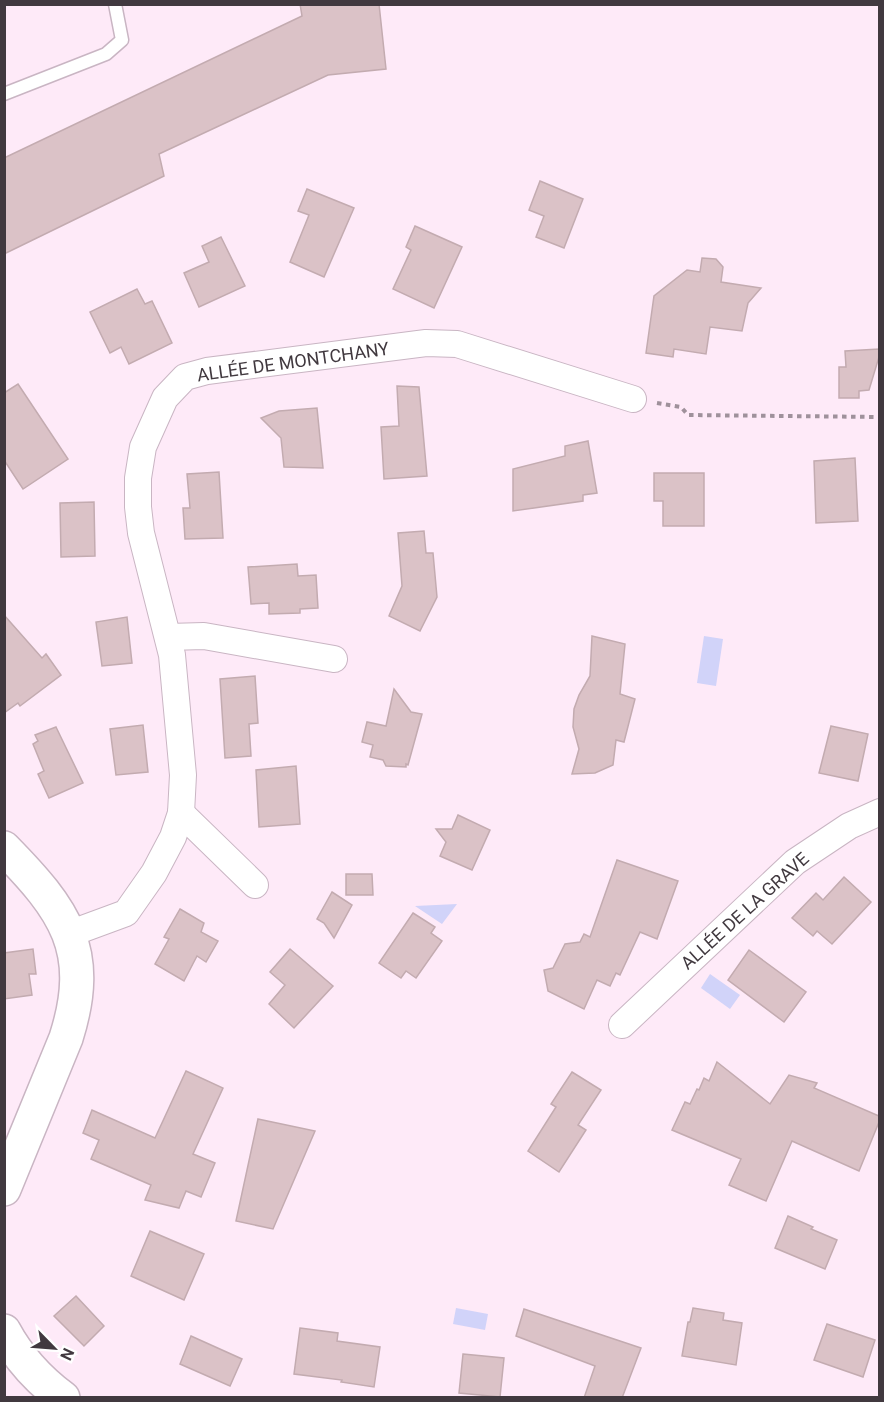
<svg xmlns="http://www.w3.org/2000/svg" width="884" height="1402" font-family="Roboto,sans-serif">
<rect width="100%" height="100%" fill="#feeaf8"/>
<g fill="#d1d3f9">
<polygon points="704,636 723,639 716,686 697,683"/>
<polygon points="457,904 442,924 415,906"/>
<polygon points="710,974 740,995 730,1009 701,988"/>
<polygon points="456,1308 488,1314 485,1330 453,1324"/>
</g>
<g fill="#dbc2c7" stroke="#c3abb0" stroke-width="1.5">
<polygon points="300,4 379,4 386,69 328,75 159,154 164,176 4,254 4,158 302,16"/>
<polygon points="540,181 583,199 564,248 536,237 544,216 529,210"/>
<polygon points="307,189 354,208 324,277 290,262 309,215 298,211"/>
<polygon points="415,226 462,247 434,308 393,289 411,250 406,247"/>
<polygon points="221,237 245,286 199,307 184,273 209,262 202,246"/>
<polygon points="702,258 716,259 723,267 721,282 761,288 748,303 742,331 710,327 706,354 674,349 673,357 646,353 654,296 687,270 700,272"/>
<polygon points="137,289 145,304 152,301 172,343 129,364 121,347 110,353 90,312"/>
<polygon points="879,349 879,357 869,390 859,391 859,398 839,398 839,367 846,367 845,351"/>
<polygon points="18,384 68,459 23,489 4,460 4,393"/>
<polygon points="397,386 419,387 427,476 384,479 381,427 399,426"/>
<polygon points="317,408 323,468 284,467 281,438 261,418 279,411"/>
<polygon points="588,441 597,493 583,495 583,501 513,511 513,469 565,456 565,446"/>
<polygon points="855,458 858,521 816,523 814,461"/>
<polygon points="219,472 223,538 185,539 183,508 190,508 187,474"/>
<polygon points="654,473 704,473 704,526 663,526 663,501 654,501"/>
<polygon points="94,502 95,556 61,557 60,503"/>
<polygon points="424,531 426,553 433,553 437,597 420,631 389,616 402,586 398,533"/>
<polygon points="297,564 298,576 316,575 318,608 300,609 300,613 269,614 269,603 251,604 248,567"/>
<polygon points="4,615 42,658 46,654 61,675 20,706 18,703 4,713"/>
<polygon points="127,617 132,663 102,666 96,622"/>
<polygon points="592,636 625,644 620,694 635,699 624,742 616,740 613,765 595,773 572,774 579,749 573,727 574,709 579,695 590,676"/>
<polygon points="255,676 258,723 249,724 251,756 225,758 220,679"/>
<polygon points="394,689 411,712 422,714 408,765 406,764 406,767 386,766 383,760 370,757 373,745 362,742 367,722 386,726"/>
<polygon points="143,725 148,772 116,775 110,729"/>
<polygon points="831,726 868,734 858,781 819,773"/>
<polygon points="56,727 83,783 49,798 38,774 44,771 33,744 38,741 35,735"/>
<polygon points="296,766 300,824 259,827 256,770"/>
<polygon points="458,815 490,830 472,870 440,856 446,842 436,829 452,829"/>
<polygon points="617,860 678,881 657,939 640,932 620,975 616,973 610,986 597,980 584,1009 548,991 544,970 553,968 565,944 580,942 584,934 590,937"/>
<polygon points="346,874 372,874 373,895 346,895"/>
<polygon points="844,877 871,902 832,944 817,931 813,936 792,918 816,893 823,900"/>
<polygon points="332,892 352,905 334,938 324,923 317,919"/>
<polygon points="180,909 204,923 201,932 218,941 206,962 197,956 184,981 155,964 169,939 164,937"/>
<polygon points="413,913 435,927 431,933 442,941 416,978 406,971 401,978 379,963"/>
<polygon points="33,949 36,974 29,974 32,995 4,999 4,953"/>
<polygon points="290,949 333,986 294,1028 269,1004 285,985 270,972"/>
<polygon points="749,950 806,992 784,1022 728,980"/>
<polygon points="717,1062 770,1104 789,1075 817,1083 814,1088 879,1116 879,1122 859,1171 792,1141 766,1201 729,1185 741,1159 672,1130 685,1102 690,1104 697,1089 699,1090 704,1078 709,1081"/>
<polygon points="186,1071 223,1088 193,1154 215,1163 201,1197 186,1191 179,1208 145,1200 151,1185 91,1159 99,1140 83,1133 92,1110 155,1138"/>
<polygon points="572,1072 601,1090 578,1125 586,1130 559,1172 528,1151 556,1107 551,1104"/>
<polygon points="258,1119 315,1131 273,1229 236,1221"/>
<polygon points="788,1216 813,1227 811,1229 837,1240 825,1269 775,1248"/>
<polygon points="150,1231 204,1254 184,1300 131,1276"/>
<polygon points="76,1296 104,1326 84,1346 54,1316"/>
<polygon points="693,1308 724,1313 723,1320 742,1323 736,1365 682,1356 688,1322 690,1322"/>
<polygon points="524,1309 641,1348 622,1398 584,1398 595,1366 516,1336"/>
<polygon points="827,1324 875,1340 863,1377 814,1360"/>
<polygon points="300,1328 338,1333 337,1341 380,1347 374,1387 341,1382 342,1380 294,1374"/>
<polygon points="191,1336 242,1359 230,1386 180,1364"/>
<polygon points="463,1354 504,1358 500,1397 459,1393"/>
</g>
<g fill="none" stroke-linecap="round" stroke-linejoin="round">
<defs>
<polyline id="service" points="4,94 106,54 122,40 115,4"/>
<g id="minor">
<polyline points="168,637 204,636 334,659"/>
<polyline points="181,813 255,885"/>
<polyline points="69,934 126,913 154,873 173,837 181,813 183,775 172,655 141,533 138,507 138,478 143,447 165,398 185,377 207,371 426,343 457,344 633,399"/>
<polyline points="622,1025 795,862 849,826 880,812"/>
</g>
<g id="secondary">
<path d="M4,848C65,910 94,950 66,1038L4,1189"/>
<path d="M4,1331C18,1357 39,1380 63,1398"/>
</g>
</defs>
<use href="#service" stroke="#c9b5c3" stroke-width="15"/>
<use href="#minor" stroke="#c9b5c3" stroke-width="28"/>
<use href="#secondary" stroke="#c9b5c3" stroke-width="36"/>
<polyline stroke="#9f919b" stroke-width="4" stroke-dasharray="4.5 4.5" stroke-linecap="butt" points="657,403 681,407 688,415 880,417"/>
<use href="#service" stroke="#fff" stroke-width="12"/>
<use href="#minor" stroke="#fff" stroke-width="26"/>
<use href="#secondary" stroke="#fff" stroke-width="33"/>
</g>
<g text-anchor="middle" stroke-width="5" stroke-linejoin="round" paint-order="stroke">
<g font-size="18" fill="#41393f" stroke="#fff">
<text transform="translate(293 362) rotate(-8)" y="6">ALLÉE DE MONTCHANY</text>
<text transform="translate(745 911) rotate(-42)" y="6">ALLÉE DE LA GRAVE</text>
</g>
</g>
<rect width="884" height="1402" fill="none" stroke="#41393f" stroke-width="12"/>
<g transform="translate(54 1348) rotate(115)" stroke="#ffffff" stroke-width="4.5" paint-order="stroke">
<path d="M0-4.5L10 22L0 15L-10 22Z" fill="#41393f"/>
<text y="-9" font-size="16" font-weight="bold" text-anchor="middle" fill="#41393f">N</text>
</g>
</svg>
